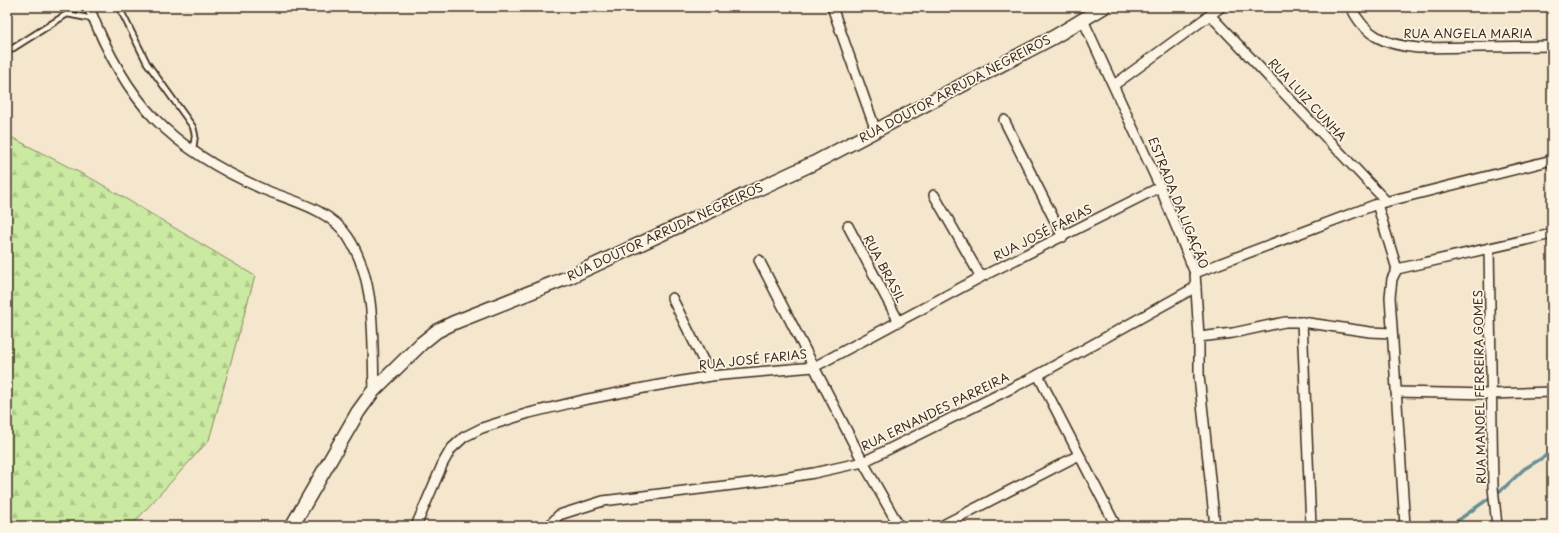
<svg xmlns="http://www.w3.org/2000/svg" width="1559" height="533" font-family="'Playpen Sans',sans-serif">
<defs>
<pattern id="forest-firs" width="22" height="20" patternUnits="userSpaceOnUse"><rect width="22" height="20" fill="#cae9a1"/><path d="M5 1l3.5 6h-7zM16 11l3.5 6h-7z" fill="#aec88a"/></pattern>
</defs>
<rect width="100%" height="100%" fill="#f4e7ce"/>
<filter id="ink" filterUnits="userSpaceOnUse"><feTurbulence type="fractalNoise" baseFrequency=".025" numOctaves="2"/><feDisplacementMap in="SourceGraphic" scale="8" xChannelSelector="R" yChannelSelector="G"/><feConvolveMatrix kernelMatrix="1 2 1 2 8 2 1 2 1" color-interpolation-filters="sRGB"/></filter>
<g filter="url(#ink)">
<polygon fill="url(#forest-firs)" stroke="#828a60" points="7,135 96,181 255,276 209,440 131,526 7,526"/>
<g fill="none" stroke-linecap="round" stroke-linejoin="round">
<polyline stroke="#678e95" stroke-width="3.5" points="1450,526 1505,487 1524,469 1552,452"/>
<defs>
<g id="lane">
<polyline points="119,7 147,63 193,127 195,135 193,150"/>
<polyline points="67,14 74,7"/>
<polyline points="7,52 67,14 93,19"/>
</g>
<g id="street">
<path d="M89,7C126,103 170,149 265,190C293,201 331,210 348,237C377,281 372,339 374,390"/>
<polyline points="832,7 876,131"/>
<path d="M1351,7C1365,37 1387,45 1418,48L1552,46"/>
<polyline points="1211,16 1386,201"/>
<polyline points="1083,20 1160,187 1195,273 1199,337 1199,376 1215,526"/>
<polyline points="1114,85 1221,7"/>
<polyline points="1004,120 1063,237"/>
<polyline points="934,195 981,277"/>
<polyline points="1377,204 1397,269 1392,279 1390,297 1405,526"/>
<polyline points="848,226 899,322"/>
<polyline points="1489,248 1493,487 1497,526"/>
<polyline points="759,260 863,462 899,526"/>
<polyline points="1397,269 1552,234"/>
<polyline points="1195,273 1377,204 1552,160"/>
<polyline points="672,298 711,376"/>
<polyline points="1302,322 1311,526"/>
<polyline points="1199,337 1233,333 1285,322 1302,322 1370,332 1392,333"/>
<polyline points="1038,375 1115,524"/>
<polyline points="1396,392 1491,394 1552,392"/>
<polyline points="416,526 443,463 451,449 464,437 482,428 529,413 583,400 654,386 711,376 814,367 981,277 1160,187"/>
<polyline points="549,526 559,515 603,501 765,481 814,473 863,462 1038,375 1196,287"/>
<polyline points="941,526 1079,455"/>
</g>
<polyline id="secondary" points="292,526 358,412 374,390 422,343 437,331 453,323 569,277 814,163 1054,37 1104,7"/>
</defs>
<use href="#lane" stroke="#3b2a1e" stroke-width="8"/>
<use href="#street" stroke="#3b2a1e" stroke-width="12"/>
<use href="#secondary" stroke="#3b2a1e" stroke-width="16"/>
<use href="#lane" stroke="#fcf5e5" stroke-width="4.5"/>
<use href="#street" stroke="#fcf5e5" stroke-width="9"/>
<use href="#secondary" stroke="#fcf5e5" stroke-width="13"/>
</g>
</g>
<g text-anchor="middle" stroke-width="3.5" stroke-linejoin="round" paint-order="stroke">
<g font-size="12" fill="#3b2a1e" stroke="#fcf5e5">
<text x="1468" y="38">RUA ANGELA MARIA</text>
<text transform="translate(955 89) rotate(-28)" y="4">RUA DOUTOR ARRUDA NEGREIROS</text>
<text transform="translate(1307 100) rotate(47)" y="4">RUA LUIZ CUNHA</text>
<text transform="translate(1178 203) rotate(68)" y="4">ESTRADA DA LIGAÇÃO</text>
<text transform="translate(665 232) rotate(-25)" y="4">RUA DOUTOR ARRUDA NEGREIROS</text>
<text transform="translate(1043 233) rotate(-27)" y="4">RUA JOSÉ FARIAS</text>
<text transform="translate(884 269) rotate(62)" y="4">RUA BRASIL</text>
<text transform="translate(753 360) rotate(-6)" y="4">RUA JOSÉ FARIAS</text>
<text transform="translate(1480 387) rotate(-91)" y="4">RUA MANOEL FERREIRA GOMES</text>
<text transform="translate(935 412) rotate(-26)" y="4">RUA ERNANDES PARREIRA</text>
</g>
</g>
<rect width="1559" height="533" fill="none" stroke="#fcf5e5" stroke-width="24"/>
<rect x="12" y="12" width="1535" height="509" fill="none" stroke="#3b2a1e" stroke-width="1.5" filter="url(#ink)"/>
</svg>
